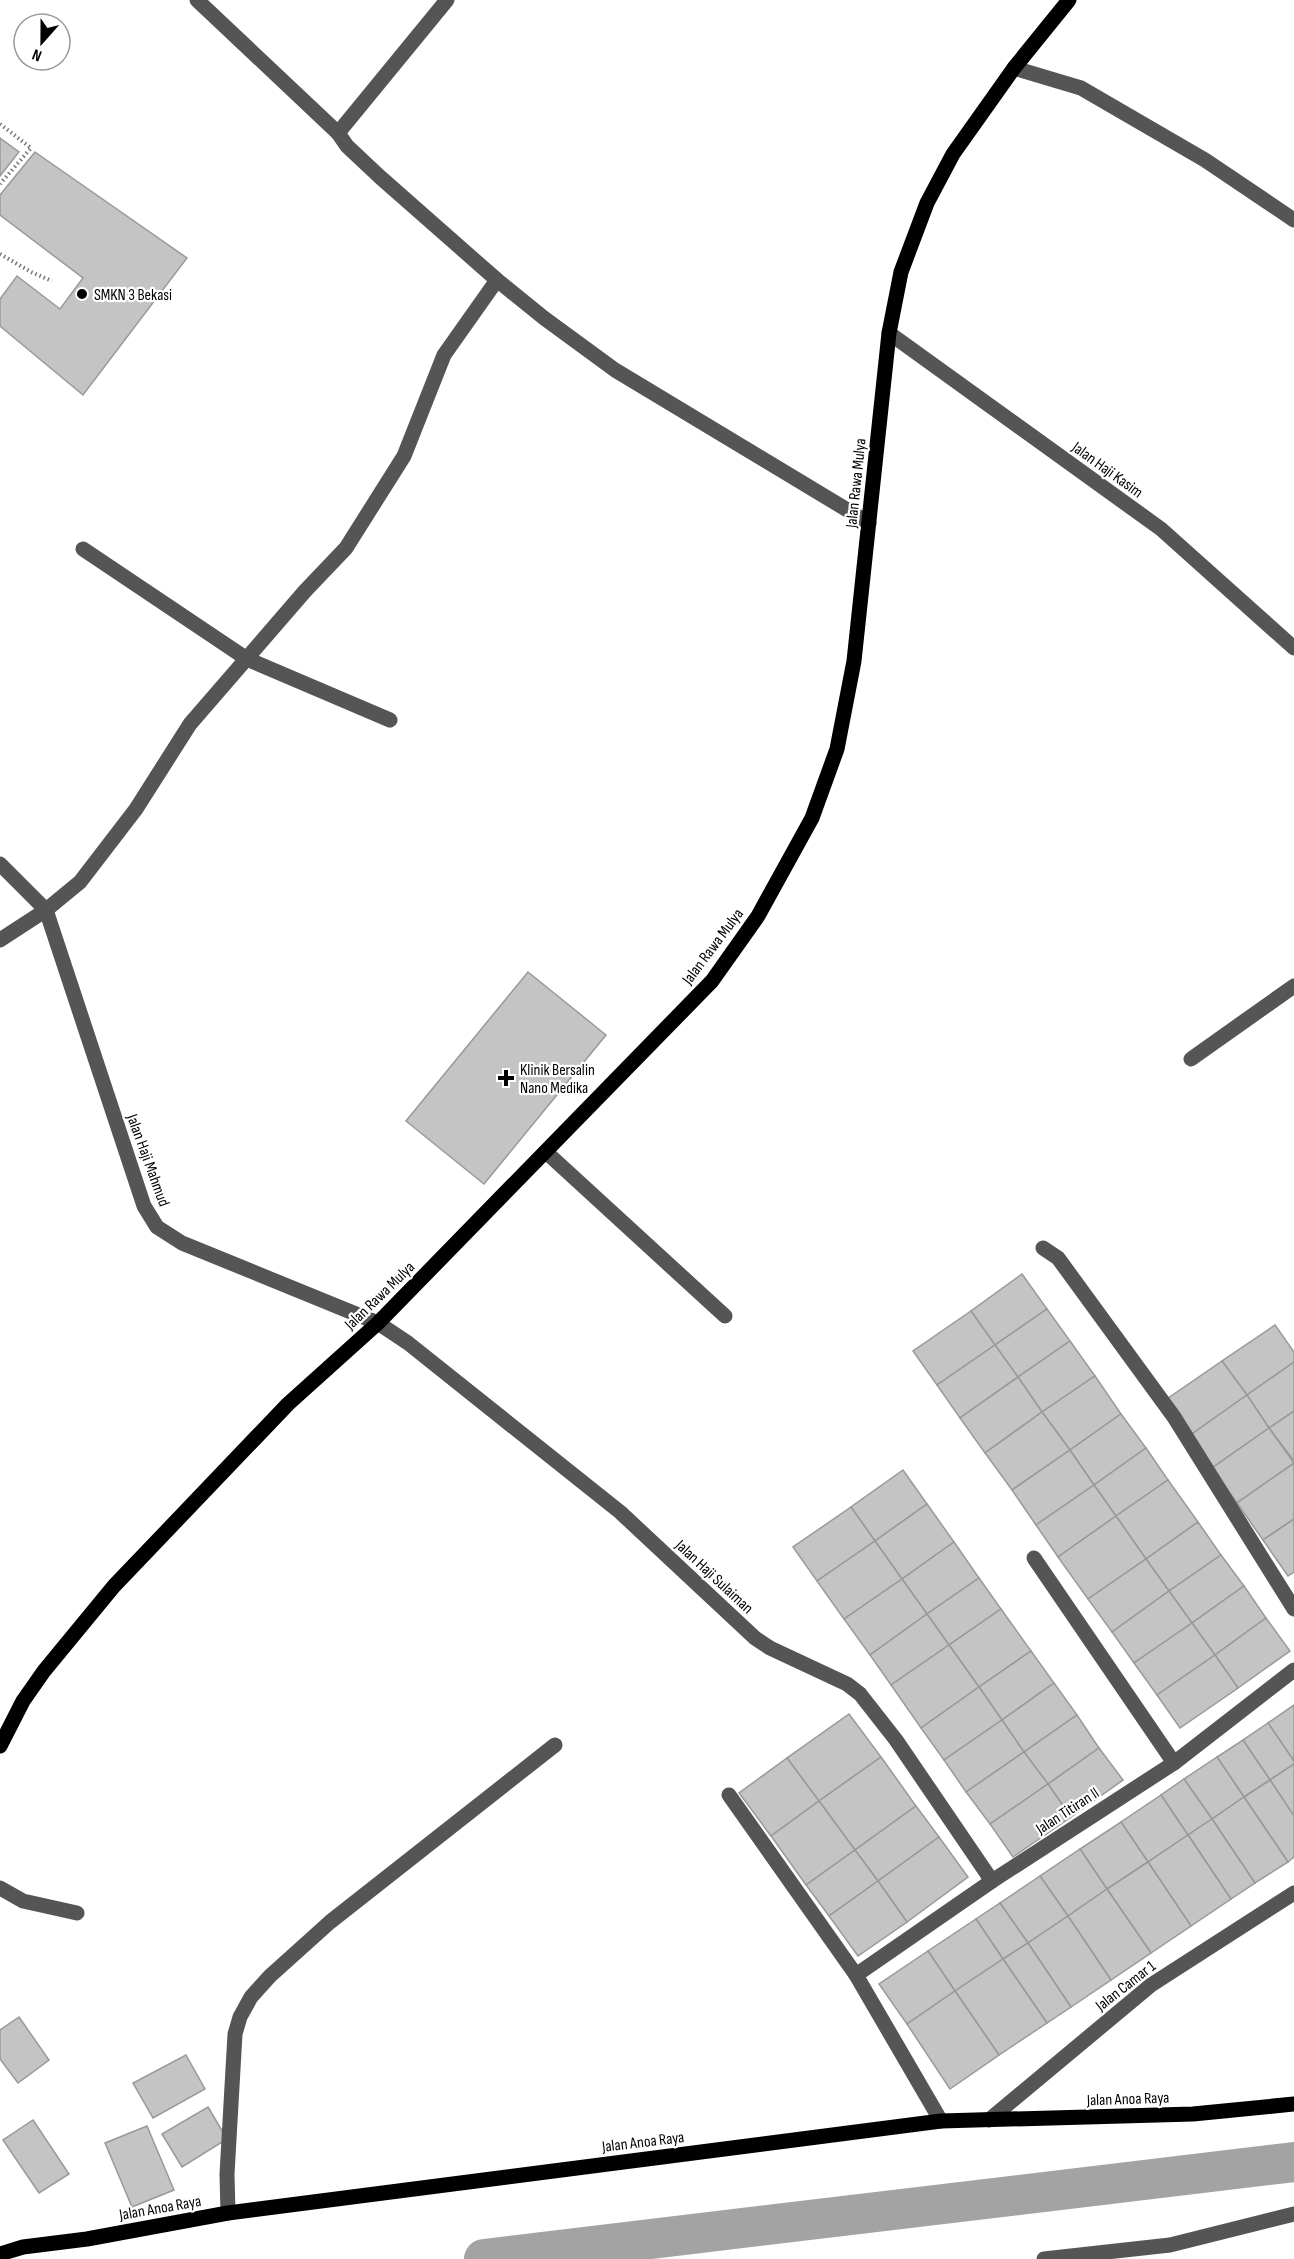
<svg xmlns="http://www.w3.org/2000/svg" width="1294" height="2259" font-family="'Sofia Sans Condensed',sans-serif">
<rect width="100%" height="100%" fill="#fff"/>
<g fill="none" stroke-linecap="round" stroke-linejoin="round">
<polyline stroke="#a3a3a3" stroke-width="40" points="484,2259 1294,2162"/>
</g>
<g fill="#c4c4c4" stroke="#999" stroke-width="1.5">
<polygon points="0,138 19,152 0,176"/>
<polygon points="35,152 187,258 83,395 0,326 0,299 17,276 60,309 83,278 0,215 0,195"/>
<polygon points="528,972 606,1035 484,1184 406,1121"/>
<polygon points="1022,1274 1047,1309 995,1345 971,1311"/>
<polygon points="1047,1309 1070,1341 1018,1377 995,1345"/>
<polygon points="971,1311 995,1345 937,1385 913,1351"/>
<polygon points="1275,1325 1294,1352 1294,1362 1247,1395 1222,1361"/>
<polygon points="1070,1341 1095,1376 1042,1412 1018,1377"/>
<polygon points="995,1345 1018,1377 960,1418 937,1385"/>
<polygon points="1222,1361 1247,1395 1189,1436 1164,1401"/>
<polygon points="1294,1362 1294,1411 1269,1428 1247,1395"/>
<polygon points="1095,1376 1121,1414 1070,1450 1042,1412"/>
<polygon points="1018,1377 1042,1412 985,1453 960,1418"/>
<polygon points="1247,1395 1269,1428 1212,1468 1189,1436"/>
<polygon points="1294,1411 1294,1461 1269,1428"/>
<polygon points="1042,1412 1070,1450 1012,1490 985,1453"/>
<polygon points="1121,1414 1146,1448 1094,1485 1070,1450"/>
<polygon points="1269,1428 1294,1463 1237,1503 1212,1468"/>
<polygon points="1146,1448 1168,1480 1116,1516 1094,1485"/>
<polygon points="1070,1450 1094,1485 1036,1525 1012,1490"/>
<polygon points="1294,1463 1294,1519 1263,1540 1237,1503"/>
<polygon points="903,1470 927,1504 875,1541 851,1507"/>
<polygon points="1168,1480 1198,1522 1146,1559 1116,1516"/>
<polygon points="1094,1485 1116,1516 1058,1557 1036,1525"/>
<polygon points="927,1504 954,1542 902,1579 875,1541"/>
<polygon points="851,1507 875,1541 817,1581 793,1547"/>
<polygon points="1116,1516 1146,1559 1088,1599 1058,1557"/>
<polygon points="1294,1519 1294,1572 1288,1576 1263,1540"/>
<polygon points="1198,1522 1221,1555 1169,1591 1146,1559"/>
<polygon points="875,1541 902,1579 844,1619 817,1581"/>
<polygon points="954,1542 979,1578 927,1614 902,1579"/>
<polygon points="1221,1555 1244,1586 1192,1623 1169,1591"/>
<polygon points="1146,1559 1169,1591 1112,1632 1088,1599"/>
<polygon points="979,1578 1001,1609 949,1645 927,1614"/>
<polygon points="902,1579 927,1614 870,1655 844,1619"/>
<polygon points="1244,1586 1266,1618 1215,1655 1192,1623"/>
<polygon points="1169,1591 1192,1623 1134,1663 1112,1632"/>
<polygon points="1001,1609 1031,1651 979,1687 949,1645"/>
<polygon points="927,1614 949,1645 891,1685 870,1655"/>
<polygon points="1266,1618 1290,1651 1238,1688 1215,1655"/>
<polygon points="1192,1623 1215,1655 1157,1695 1134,1663"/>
<polygon points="949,1645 979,1687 921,1728 891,1685"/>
<polygon points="1031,1651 1054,1683 1002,1720 979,1687"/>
<polygon points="1215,1655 1238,1688 1180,1728 1157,1695"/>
<polygon points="1054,1683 1077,1715 1024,1752 1002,1720"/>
<polygon points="979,1687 1002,1720 944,1760 921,1728"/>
<polygon points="1294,1705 1294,1761 1268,1723"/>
<polygon points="849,1714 881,1757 819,1801 787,1758"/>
<polygon points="1077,1715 1099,1748 1048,1784 1024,1752"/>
<polygon points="1002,1720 1024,1752 966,1792 944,1760"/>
<polygon points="1268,1723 1294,1761 1294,1764 1270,1780 1243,1740"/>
<polygon points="1243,1740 1270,1780 1244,1797 1217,1757"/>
<polygon points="1099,1748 1123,1780 1071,1817 1048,1784"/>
<polygon points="1024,1752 1048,1784 990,1824 966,1792"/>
<polygon points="881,1757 916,1806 855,1850 819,1801"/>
<polygon points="1217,1757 1244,1797 1212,1819 1184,1779"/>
<polygon points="787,1758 819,1801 771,1836 739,1793"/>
<polygon points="1294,1764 1294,1816 1270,1780"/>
<polygon points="1184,1779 1212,1819 1188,1835 1161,1795"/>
<polygon points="1270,1780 1294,1816 1294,1857 1288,1862 1244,1797"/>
<polygon points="1048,1784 1071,1817 1013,1857 990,1824"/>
<polygon points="1161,1795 1188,1835 1148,1862 1121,1822"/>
<polygon points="1244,1797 1288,1862 1255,1883 1212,1819"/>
<polygon points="819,1801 855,1850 806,1885 771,1836"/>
<polygon points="916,1806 939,1837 878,1881 855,1850"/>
<polygon points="1212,1819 1255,1883 1231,1899 1188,1835"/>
<polygon points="1121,1822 1148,1862 1107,1889 1080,1849"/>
<polygon points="1188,1835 1231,1899 1191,1926 1148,1862"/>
<polygon points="939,1837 968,1877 907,1922 878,1881"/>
<polygon points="1080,1849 1107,1889 1068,1916 1040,1876"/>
<polygon points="855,1850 878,1881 829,1916 806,1885"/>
<polygon points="1148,1862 1191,1926 1151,1953 1107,1889"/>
<polygon points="1040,1876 1068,1916 1028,1943 1000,1903"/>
<polygon points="878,1881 907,1922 858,1956 829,1916"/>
<polygon points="1107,1889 1151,1953 1111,1980 1068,1916"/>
<polygon points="1000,1903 1028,1943 1003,1959 976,1919"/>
<polygon points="1068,1916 1111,1980 1071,2007 1028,1943"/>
<polygon points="976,1919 1003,1959 955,1991 928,1951"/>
<polygon points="1028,1943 1071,2007 1047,2023 1003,1959"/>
<polygon points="928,1951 955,1991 907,2024 879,1984"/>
<polygon points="1003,1959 1047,2023 999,2055 955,1991"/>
<polygon points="955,1991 999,2055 950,2089 907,2024"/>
<polygon points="19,2017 49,2060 18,2083 0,2059 0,2030"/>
<polygon points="186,2055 205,2089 153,2118 133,2083"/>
<polygon points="208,2107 227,2139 182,2167 162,2134"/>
<polygon points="33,2120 69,2174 39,2193 3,2140"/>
<polygon points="147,2126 174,2190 132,2207 105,2143"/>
</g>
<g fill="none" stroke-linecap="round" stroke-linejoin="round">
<g stroke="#777" stroke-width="4" stroke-dasharray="1.5 3" stroke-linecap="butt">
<polyline points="0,124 31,148 0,184"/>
<polyline points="0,254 31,272 52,281"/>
</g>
<g stroke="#555" stroke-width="15">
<polyline points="197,0 338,133 347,146 380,177 497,280 544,318 615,370 869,523"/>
<polyline points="1014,68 1081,88 1205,160 1294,220"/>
<polyline points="338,133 447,0"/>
<polyline points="889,333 1161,529 1294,648"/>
<polyline points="83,549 247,659 390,720"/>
<polyline points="0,864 46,910 144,1206 157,1227 182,1243 378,1323 408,1343 620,1512 755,1638 770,1648 847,1684 860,1694 896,1740 992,1881"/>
<polyline points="0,940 46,910 80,882 136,809 190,724 305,591 346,548 404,456 444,355 497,280"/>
<polyline points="1191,1059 1294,986"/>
<polyline points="546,1152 725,1316"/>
<polyline points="1043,1248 1058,1258 1174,1417 1294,1609"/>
<polyline points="1034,1558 1174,1763"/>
<polyline points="729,1795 856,1975 941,2121"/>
<polyline points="0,1888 23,1901 77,1913"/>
<polyline points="856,1975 992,1881 1174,1763 1294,1670"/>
<polyline points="989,2120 1151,1985 1294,1893"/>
<polyline points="228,2213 227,2174 235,2034 240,2017 251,1997 270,1976 330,1922 555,1745"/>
<polyline points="1044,2259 1170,2245 1294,2214"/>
</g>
<g stroke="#000" stroke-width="15">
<polyline points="0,1746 23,1701 44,1671 114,1586 288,1404 378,1323 712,981 758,916 812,818 837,749 854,661 889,333 901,272 927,203 953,154 1014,68 1069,0"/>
<polyline points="0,2254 23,2247 87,2239 228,2213 941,2121 1193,2114 1294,2104"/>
</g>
</g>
<g fill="#000" stroke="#fff" stroke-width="2">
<circle cx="82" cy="294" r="6"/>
<path d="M503 1069h6v6h6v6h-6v6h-6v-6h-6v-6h6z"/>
</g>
<g text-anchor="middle" stroke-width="4.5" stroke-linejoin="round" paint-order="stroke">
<g font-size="16" fill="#000" stroke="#fff" text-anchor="start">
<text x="94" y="300">SMKN 3 Bekasi</text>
<text x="520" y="1075">Klinik Bersalin<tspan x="520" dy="18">Nano Medika</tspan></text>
</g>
<g font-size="16" fill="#000" stroke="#fff">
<text transform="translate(1108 469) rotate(36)" y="6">Jalan Haji Kasim</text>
<text transform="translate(855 483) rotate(-84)" y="6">Jalan Rawa Mulya</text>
<text transform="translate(712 946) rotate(-53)" y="6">Jalan Rawa Mulya</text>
<text transform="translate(149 1160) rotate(70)" y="6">Jalan Haji Mahmud</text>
<text transform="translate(379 1295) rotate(-44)" y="6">Jalan Rawa Mulya</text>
<text transform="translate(715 1576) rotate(43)" y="6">Jalan Haji Sulaiman</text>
<text transform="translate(1067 1810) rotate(-33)" y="6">Jalan Titiran II</text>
<text transform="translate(1125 1985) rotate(-38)" y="6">Jalan Camar 1</text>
<text transform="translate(1128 2098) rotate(-2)" y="6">Jalan Anoa Raya</text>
<text transform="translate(643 2141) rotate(-7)" y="6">Jalan Anoa Raya</text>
<text transform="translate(160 2207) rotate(-10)" y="6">Jalan Anoa Raya</text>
</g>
</g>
<g transform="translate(42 42) rotate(201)"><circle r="28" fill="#ffffff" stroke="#999999" stroke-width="1.5"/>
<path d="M0-4.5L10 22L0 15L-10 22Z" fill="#000000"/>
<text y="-9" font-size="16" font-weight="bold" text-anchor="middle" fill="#000000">N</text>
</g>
</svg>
